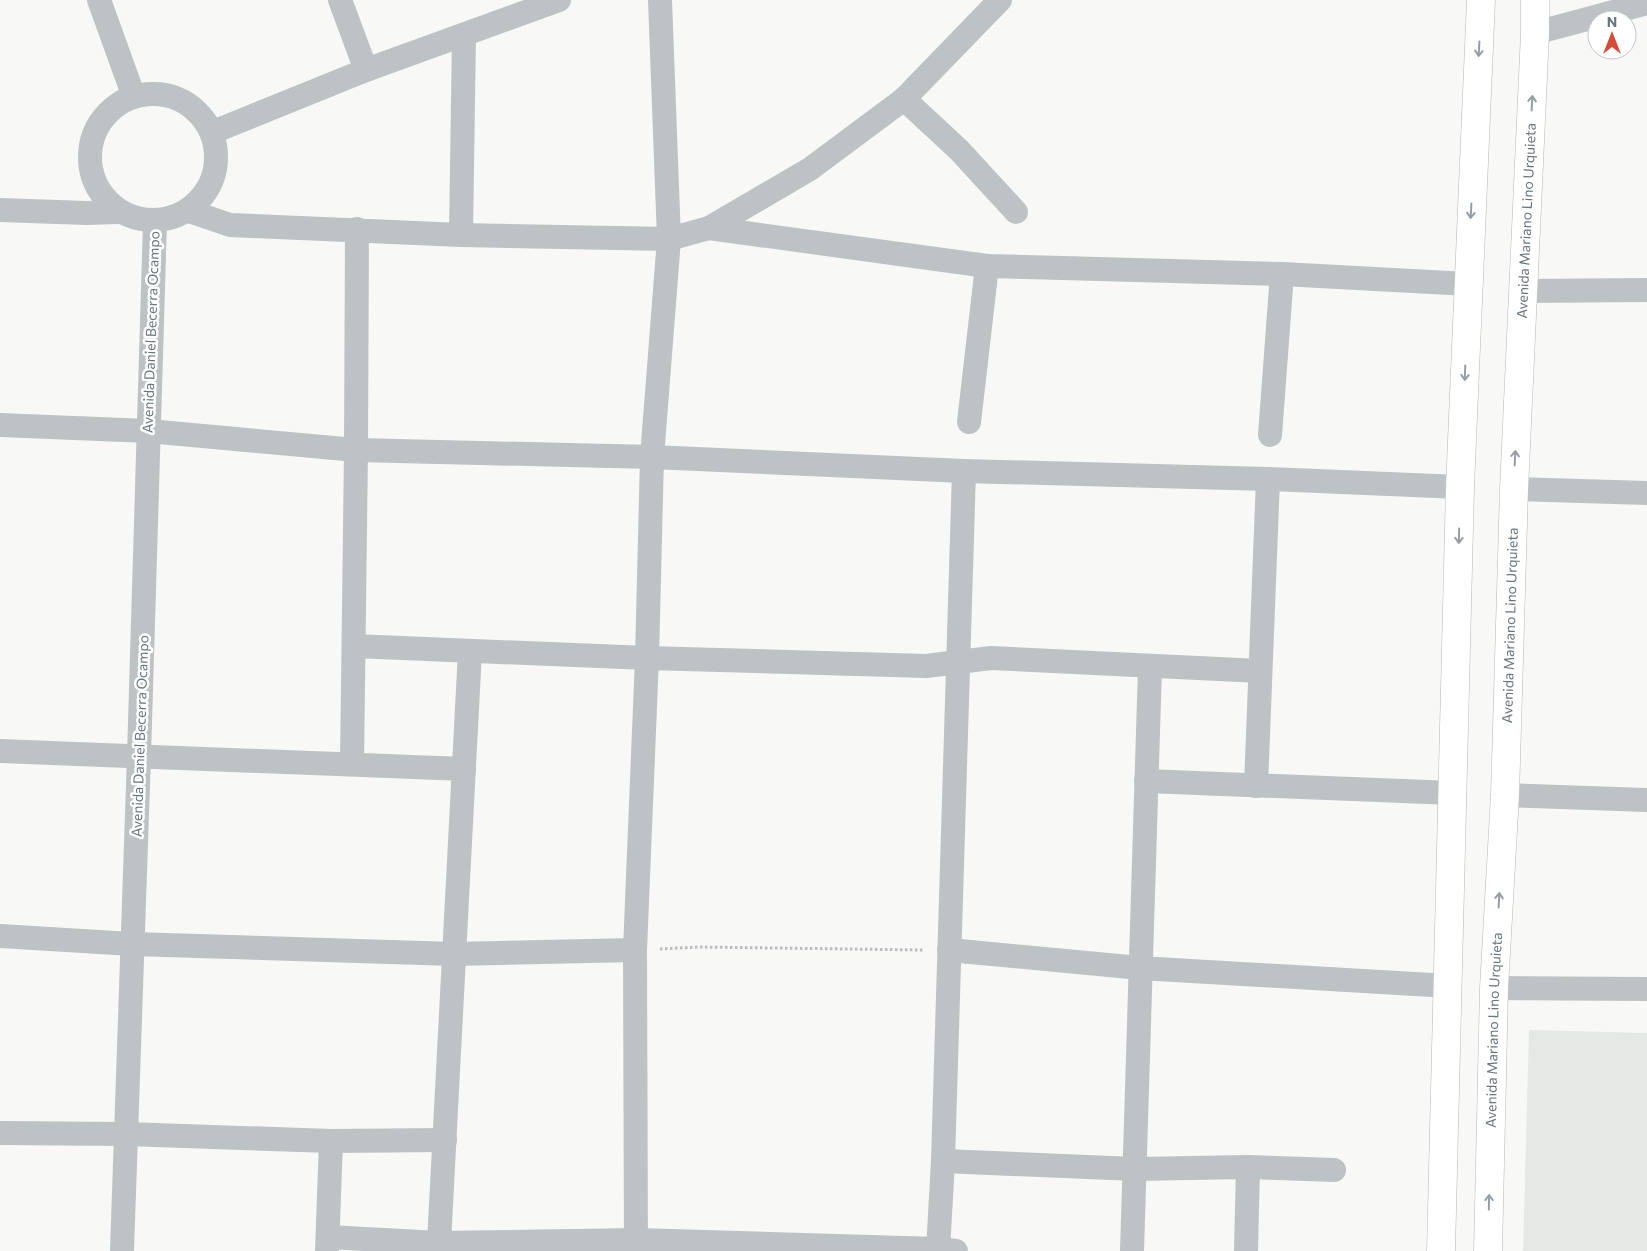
<svg xmlns="http://www.w3.org/2000/svg" width="1647" height="1251" font-family="Commissioner,sans-serif">
<rect width="100%" height="100%" fill="#f8f8f6"/>
<polygon fill="#e6e8e6" points="1529,1030 1647,1033 1647,1251 1523,1251"/>
<g fill="none" stroke-linecap="round" stroke-linejoin="round">
<defs>
<g id="secondary">
<polyline points="1441,1251 1460,487 1481,0"/>
<path id="s1" d="M1488,1251L1494,988L1505,795L1514,489L1535,33V0"/>
</g>
</defs>
<use href="#secondary" stroke="#b2b8bc" stroke-width="29"/>
<polyline stroke="#b8bcbe" stroke-width="3" stroke-dasharray="2.5 2.5" stroke-linecap="butt" points="660,949 698,947 924,950"/>
<g stroke="#bdc2c5" stroke-width="24">
<polyline points="99,0 134,97"/>
<polyline points="340,0 366,70"/>
<polyline points="1535,33 1647,3"/>
<circle cx="153" cy="157" r="63"/>
<polyline points="904,99 959,150 1016,212"/>
<polyline points="213,132 366,70 559,0"/>
<polyline points="0,210 86,213 119,212"/>
<polyline points="189,211 230,225 461,235 669,239 709,228 810,169 904,99 1000,0"/>
<polyline points="709,228 987,266 1282,274 1468,284"/>
<polyline points="461,235 464,35"/>
<polyline points="1524,291 1647,290"/>
<polyline points="969,422 987,266"/>
<polyline points="0,425 148,431 356,450 652,457 964,471 1268,479 1460,487"/>
<polyline points="1270,435 1282,274"/>
<polyline points="1514,489 1647,493"/>
<polyline points="354,646 647,658 926,666 991,658 1260,671"/>
<polyline points="0,751 464,769"/>
<polyline points="352,764 356,450 357,229"/>
<polyline points="1146,781 1453,793"/>
<polyline points="1256,786 1268,479"/>
<polyline points="1505,795 1647,800"/>
<polyline points="0,936 132,944 454,954 635,950"/>
<polyline points="949,950 1140,968 1449,986"/>
<polyline points="1494,988 1647,989"/>
<polyline points="0,1133 126,1134 331,1141 445,1140"/>
<polyline points="943,1161 1135,1169 1248,1167 1334,1170"/>
<polyline points="328,1237 439,1243 637,1240 938,1249 956,1251"/>
<polyline points="439,1243 470,651"/>
<polyline points="122,1251 139,756 155,222"/>
<polyline points="327,1251 331,1141"/>
<polyline points="636,1251 635,950 647,658 652,457 669,239 660,0"/>
<polyline points="938,1251 943,1161 964,471"/>
<polyline points="1132,1251 1150,667"/>
<polyline points="1246,1251 1248,1167"/>
</g>
<use href="#secondary" stroke="#fff" stroke-width="28"/>
</g>
<defs><path id="oneway-shaft" d="M-6 0H5M1.5-3L5.5 0L1.5 3" fill="none" stroke-width="1.6" stroke-linecap="round" stroke-linejoin="round" transform="scale(1.25)"/></defs>
<g stroke="#949fa5">
<use href="#oneway-shaft" transform="translate(1479 49) rotate(93)"/>
<use href="#oneway-shaft" transform="translate(1532 103) rotate(-87)"/>
<use href="#oneway-shaft" transform="translate(1471 211) rotate(93)"/>
<use href="#oneway-shaft" transform="translate(1465 373) rotate(92)"/>
<use href="#oneway-shaft" transform="translate(1515 458) rotate(-87)"/>
<use href="#oneway-shaft" transform="translate(1459 536) rotate(91)"/>
<use href="#oneway-shaft" transform="translate(1499 900) rotate(-87)"/>
<use href="#oneway-shaft" transform="translate(1489 1202) rotate(-89)"/>
</g>
<g text-anchor="middle" stroke-width="5" stroke-linejoin="round" paint-order="stroke">
<g font-size="14" fill="#66767e" stroke="#fff">
<text dy="5" stroke="none"><textPath href="#s1" startOffset="1031">Avenida Mariano Lino Urquieta</textPath></text>
<text transform="translate(151 332) rotate(-88)" y="5">Avenida Daniel Becerra Ocampo</text>
<text dy="5" stroke="none"><textPath href="#s1" startOffset="626">Avenida Mariano Lino Urquieta</textPath></text>
<text transform="translate(140 736) rotate(-88)" y="5">Avenida Daniel Becerra Ocampo</text>
<text dy="5" stroke="none"><textPath href="#s1" startOffset="221">Avenida Mariano Lino Urquieta</textPath></text>
</g>
</g>
<g transform="translate(1612 35)"><circle r="24" fill="#ffffff" stroke="#c2c8cb"/>
<path d="M0-4L9 19L0 12L-9 19Z" fill="#d34d3a"/>
<text y="-8" font-size="14" font-weight="bold" text-anchor="middle" fill="#66767e">N</text>
</g>
</svg>
